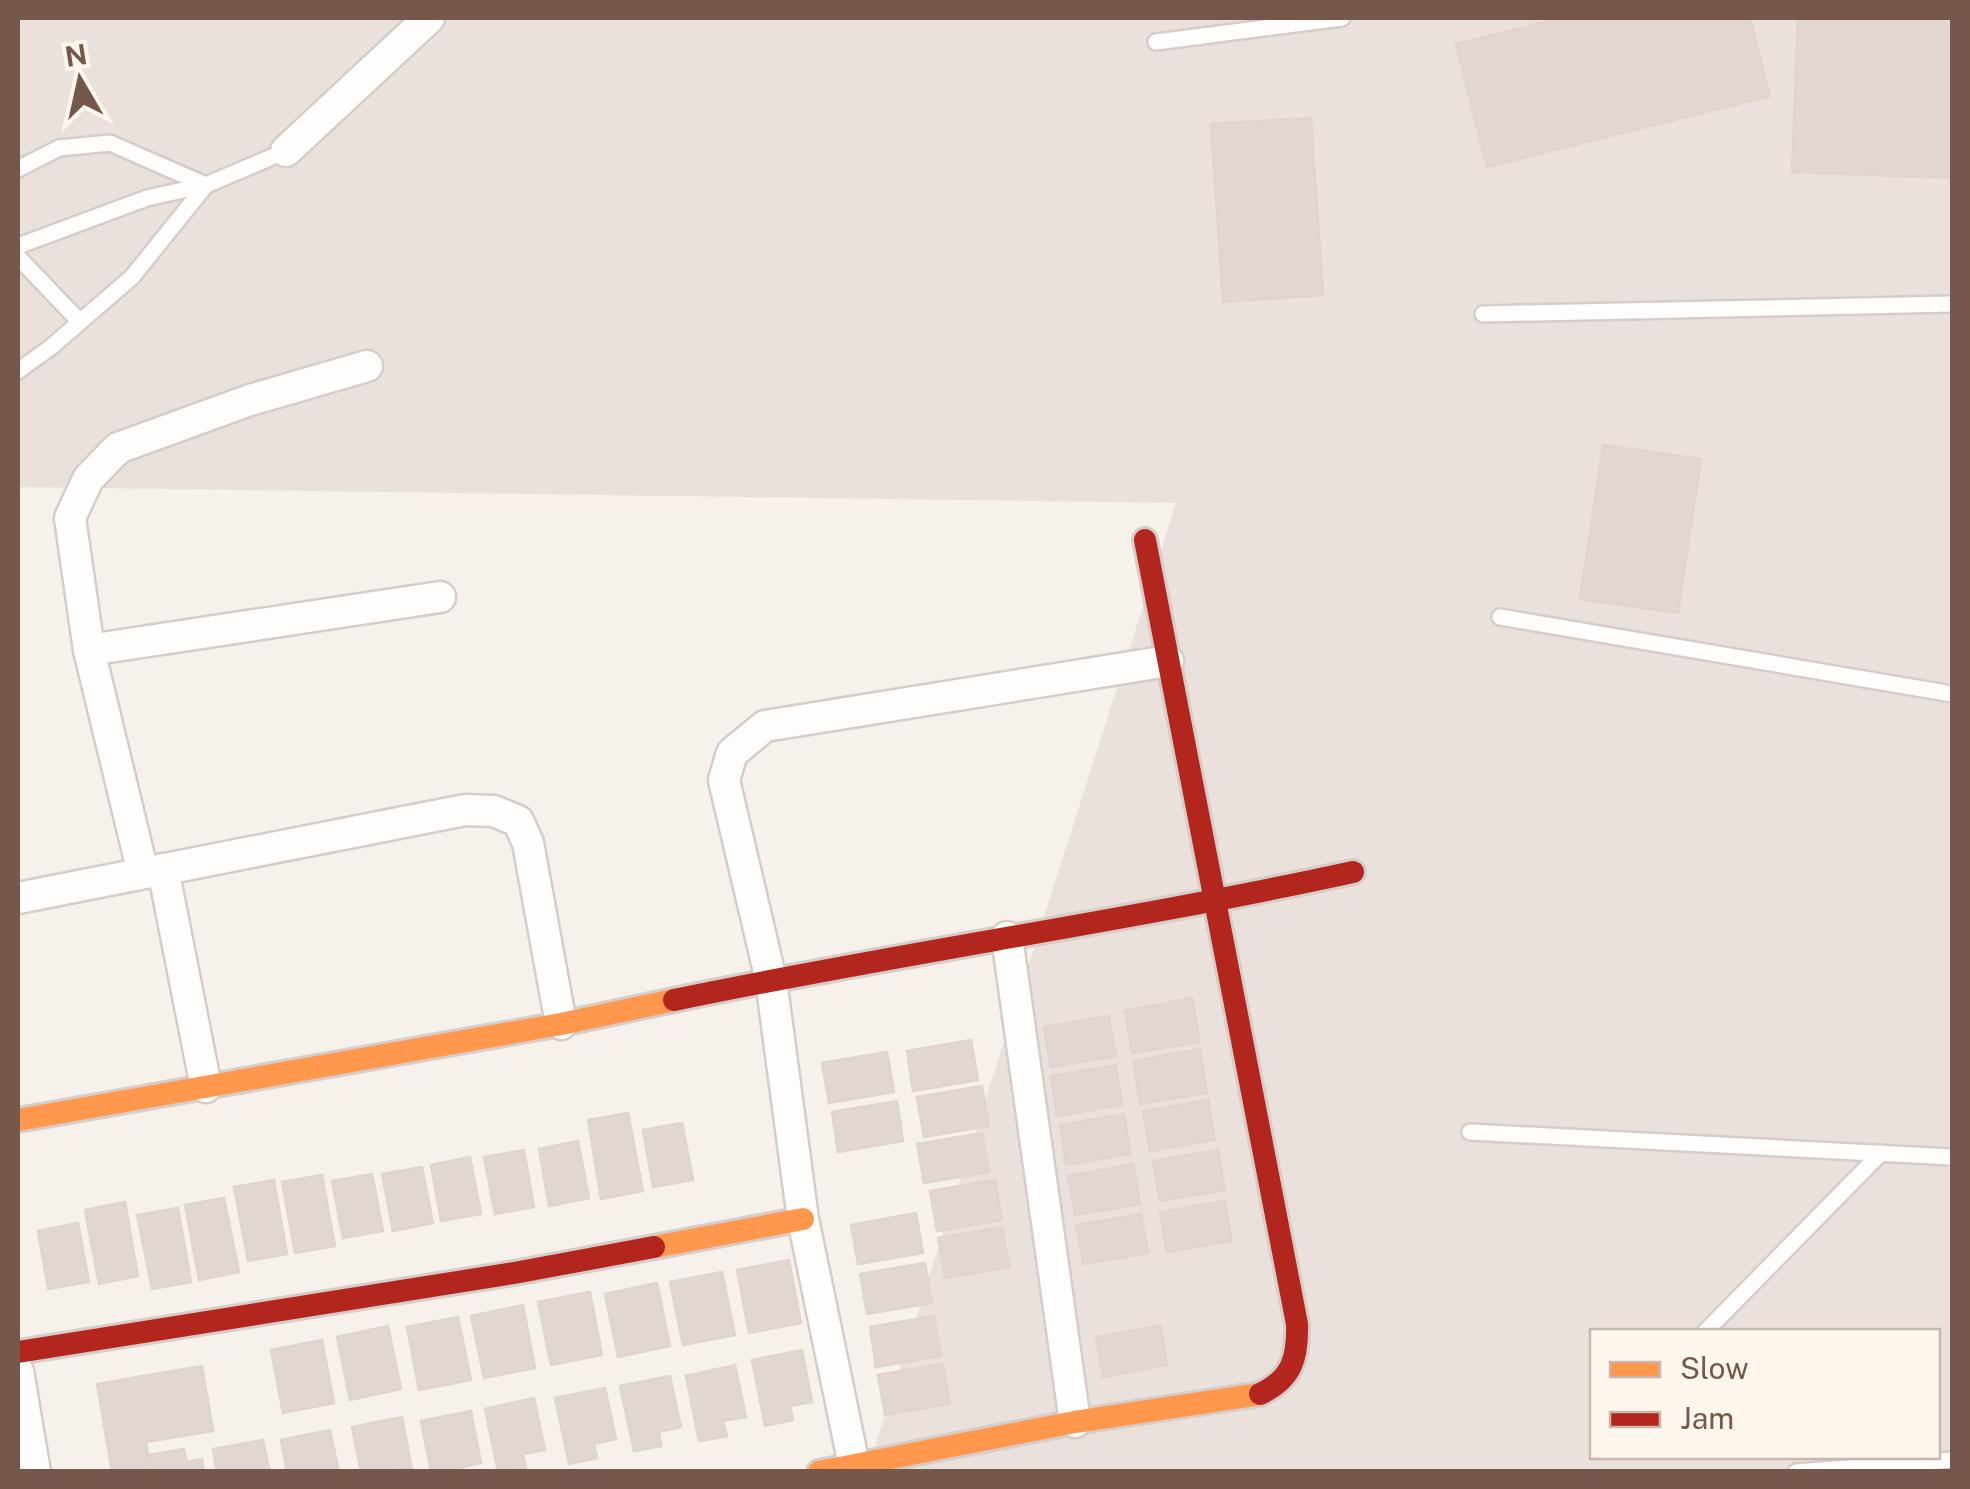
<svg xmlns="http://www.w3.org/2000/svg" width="1970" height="1489" font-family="'Public Sans',sans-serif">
<rect width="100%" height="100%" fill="#f7f1eb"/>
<path fill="#ebe1dc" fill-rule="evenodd" d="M18,18H1952V1471H867L1176,503L18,487ZM1592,1332H1938V1456H1592Z"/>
<g fill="#e2d7d0" stroke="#e0d4cd" stroke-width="2.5">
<polygon points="1561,18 1750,18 1770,96 1487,167 1456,44"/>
<polygon points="1798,18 1952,18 1952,178 1792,172"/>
<polygon points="1311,118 1323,295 1223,302 1211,124"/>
<polygon points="1603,445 1701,459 1678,613 1580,599"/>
<polygon points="1192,998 1200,1042 1132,1053 1125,1011"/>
<polygon points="1109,1016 1116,1056 1051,1067 1044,1027"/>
<polygon points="971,1040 978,1080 913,1091 907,1051"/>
<polygon points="1200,1049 1207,1093 1140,1104 1133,1061"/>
<polygon points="887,1052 894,1092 829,1103 822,1063"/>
<polygon points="1116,1065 1122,1105 1057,1116 1051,1076"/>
<polygon points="982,1086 989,1126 924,1137 917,1097"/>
<polygon points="1208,1100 1215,1140 1150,1151 1143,1111"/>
<polygon points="897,1101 903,1141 838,1152 832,1112"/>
<polygon points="628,1113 643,1191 601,1199 588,1120"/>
<polygon points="1124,1114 1131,1154 1066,1165 1060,1125"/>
<polygon points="682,1123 693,1180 653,1187 643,1130"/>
<polygon points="982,1133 989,1172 924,1183 917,1144"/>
<polygon points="578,1141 589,1198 549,1206 539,1149"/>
<polygon points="524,1150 534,1207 495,1214 484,1157"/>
<polygon points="1218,1150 1225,1190 1160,1201 1153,1161"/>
<polygon points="470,1157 481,1214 441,1221 431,1165"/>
<polygon points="1133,1164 1140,1204 1075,1215 1068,1176"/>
<polygon points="422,1167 433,1223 393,1231 382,1174"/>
<polygon points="372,1174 383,1231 343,1238 332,1181"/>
<polygon points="322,1175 335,1246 295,1253 282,1182"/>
<polygon points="274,1180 287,1254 248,1261 234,1187"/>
<polygon points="995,1180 1002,1220 937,1231 930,1191"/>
<polygon points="224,1198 239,1272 199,1280 185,1205"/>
<polygon points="1225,1201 1232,1241 1167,1252 1160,1212"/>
<polygon points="125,1202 138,1276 99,1284 85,1210"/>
<polygon points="178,1208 191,1282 152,1289 137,1215"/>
<polygon points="916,1213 923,1253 858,1264 851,1225"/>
<polygon points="1141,1214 1148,1253 1083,1264 1076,1225"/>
<polygon points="78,1223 89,1282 48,1289 38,1231"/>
<polygon points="1002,1227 1009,1267 945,1278 938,1238"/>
<polygon points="789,1260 801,1323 749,1333 737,1270"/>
<polygon points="925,1263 932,1303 867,1314 860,1274"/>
<polygon points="722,1272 735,1335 683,1345 670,1282"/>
<polygon points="657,1283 670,1346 618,1357 605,1294"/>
<polygon points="590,1292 602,1355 551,1365 538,1302"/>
<polygon points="523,1305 535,1368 484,1378 471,1316"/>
<polygon points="934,1316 941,1356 876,1367 870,1327"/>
<polygon points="458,1317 471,1380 419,1390 407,1327"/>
<polygon points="388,1326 401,1389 350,1400 337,1337"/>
<polygon points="1161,1326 1167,1365 1103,1377 1096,1337"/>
<polygon points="322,1340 334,1403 283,1413 271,1350"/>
<polygon points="802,1350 812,1402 790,1406 793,1420 765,1426 752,1360"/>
<polygon points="943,1364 950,1404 885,1415 878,1375"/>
<polygon points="735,1365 746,1417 723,1421 727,1436 699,1441 686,1376"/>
<polygon points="202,1366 213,1431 146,1442 151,1472 112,1472 97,1384"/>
<polygon points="670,1376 681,1427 659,1432 661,1446 634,1451 620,1386"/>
<polygon points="605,1388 616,1439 594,1444 597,1458 569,1464 555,1398"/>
<polygon points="534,1398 545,1450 523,1454 526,1469 498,1472 485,1409"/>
<polygon points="471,1411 481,1463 459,1468 460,1472 431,1472 421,1421"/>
<polygon points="402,1417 412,1469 361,1472 352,1427"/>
<polygon points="330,1430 339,1472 287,1472 281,1440"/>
<polygon points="263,1440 270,1472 217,1472 213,1449"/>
<polygon points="184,1449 187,1462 202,1459 204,1472 154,1472 150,1455"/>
</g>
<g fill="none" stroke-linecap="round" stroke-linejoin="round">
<defs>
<g id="lane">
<polyline points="1156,42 1342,18"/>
<polyline points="18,169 59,148 110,143 206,185"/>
<polyline points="18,246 147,198 206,185 286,151"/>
<polyline points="18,257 80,322"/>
<polyline points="1483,314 1952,304"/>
<polyline points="18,371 51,347 132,277 206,185"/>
<polyline points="1500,617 1952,694"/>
<polyline points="1470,1132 1952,1157"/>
<polyline points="1705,1332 1881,1153"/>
<polyline points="1796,1472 1952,1460"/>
</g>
<g id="street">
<polyline points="286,151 429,18"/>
<polyline points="89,650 440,597"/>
<polyline points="163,869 206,1087"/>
<polyline points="143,873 89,650 70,518 88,479 118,448 250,400 367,366"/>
<polyline points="18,898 465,810 494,811 518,821 528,843 561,1024"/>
<polyline points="1007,937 1075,1422"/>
<polyline points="18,1371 35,1472"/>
<polyline points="854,1465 803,1219 771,980 724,780 732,753 765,726 1168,661"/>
</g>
<g id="slow">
<polyline points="18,1120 561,1024 674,1000"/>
<polyline points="654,1247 803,1219"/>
<polyline points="819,1472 1075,1422 1260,1394"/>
</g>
<g id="jam">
<path d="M1145,540L1297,1324C1298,1358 1292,1379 1260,1394"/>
<path d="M674,1000C899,953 1128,921 1353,872"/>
<polyline points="18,1352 514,1273 654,1247"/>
</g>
</defs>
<use href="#lane" stroke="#d6cdc8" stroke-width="20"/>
<use href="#street" stroke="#d6cdc8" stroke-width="35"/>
<use href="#slow" stroke="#d7cdc8" stroke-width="28"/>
<use href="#jam" stroke="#d7cdc8" stroke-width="28"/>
<use href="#lane" stroke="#fefdfc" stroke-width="15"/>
<use href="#street" stroke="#fefdfc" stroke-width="30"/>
<use href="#slow" stroke="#ff974d" stroke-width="22"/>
<use href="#jam" stroke="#b3261e" stroke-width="22"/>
</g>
<rect width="1970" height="1489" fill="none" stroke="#76574b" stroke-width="40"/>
<rect x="1590" y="1329" width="350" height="130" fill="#fff7ed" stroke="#c8b7ac" stroke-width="2.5"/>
<rect x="1610" y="1362" width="50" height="15" fill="#ff974d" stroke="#c8b7ac" stroke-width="2.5"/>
<text x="1680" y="1379" font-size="30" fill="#76574b">Slow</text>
<rect x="1610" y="1412" width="50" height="15" fill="#b3261e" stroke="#c8b7ac" stroke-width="2.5"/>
<text x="1680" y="1429" font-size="30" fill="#76574b">Jam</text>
<g transform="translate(80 80) rotate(351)" stroke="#fff7ed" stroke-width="8" paint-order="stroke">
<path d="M0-8L18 38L0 25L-18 38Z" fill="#76574b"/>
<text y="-15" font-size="28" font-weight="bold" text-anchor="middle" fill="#76574b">N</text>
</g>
</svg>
